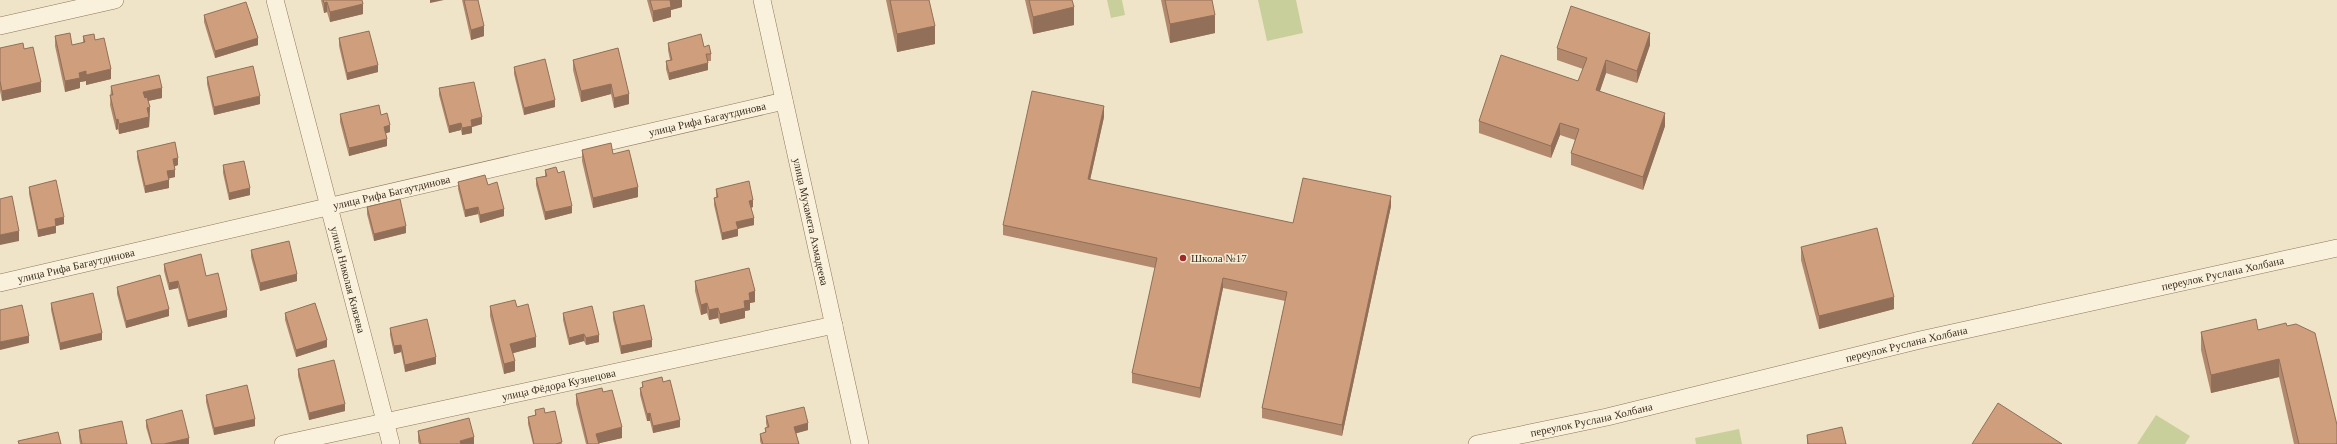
<svg xmlns="http://www.w3.org/2000/svg" width="2337" height="444" font-family="Georgia,serif">
<rect width="100%" height="100%" fill="#f0e4c8"/>
<g fill="#c9cf9b">
<polygon points="1107,0 1122,0 1125,15 1111,18"/>
<polygon points="1258,0 1296,0 1303,33 1267,41"/>
<polygon points="2156,415 2190,436 2185,444 2137,444"/>
<polygon points="1739,429 1742,444 1696,444 1695,438"/>
</g>
<g fill="none" stroke-linecap="round" stroke-linejoin="round">
<defs>
<g id="minor">
<path id="s1" d="M275,0L391,444"/>
<path id="s2" d="M762,0L860,444"/>
<polyline points="0,26 115,0"/>
<path id="s3" d="M0,283L784,101"/>
<path id="s4" d="M283,444L834,325"/>
<path id="s5" d="M1477,444L1607,417L1920,340L2337,248"/>
</g>
</defs>
<use href="#minor" stroke="#8d765c" stroke-width="18"/>
<use href="#minor" stroke="#faf1dc" stroke-width="17"/>
</g>
<g fill="#b2896c">
<polygon points="321,0 363,0 362,0 363,14 330,22 327,12 324,13"/>
<polygon points="462,0 478,0 484,36 471,40"/>
<polygon points="647,0 682,0 682,7 671,10 671,17 653,22"/>
<polygon points="886,0 929,0 935,44 897,52"/>
<polygon points="1025,0 1072,0 1074,25 1033,34"/>
<polygon points="1161,0 1212,0 1215,33 1170,43"/>
<polygon points="204,15 258,45 215,58 204,22"/>
<polygon points="55,36 72,45 83,43 83,36 95,40 111,79 86,85 86,81 80,82 80,88 65,92 55,46"/>
<polygon points="339,38 378,72 347,80 339,46"/>
<polygon points="668,43 704,47 711,54 711,61 708,61 708,70 669,80 666,69 666,61 670,60 668,50"/>
<polygon points="1650,45 1637,83 1606,73 1600,91 1665,126 1643,190 1571,165 1571,153 1575,140 1560,135 1551,158 1479,133 1479,121 1578,81 1583,69 1557,60 1557,48"/>
<polygon points="0,48 24,49 41,92 2,101 0,91"/>
<polygon points="618,48 629,104 614,108 611,94 581,102 573,70 573,60"/>
<polygon points="514,67 555,107 524,115 514,74"/>
<polygon points="207,77 260,104 214,115 207,84"/>
<polygon points="111,86 162,98 148,101 150,107 149,127 119,134 118,129 116,130 110,105"/>
<polygon points="439,88 482,124 472,127 472,133 462,135 461,130 449,133 439,95"/>
<polygon points="340,114 381,115 390,132 386,133 387,146 349,156 340,122"/>
<polygon points="1104,117 1090,180 1293,223 1391,206 1342,436 1262,418 1262,408 1285,301 1223,288 1200,398 1132,383 1132,373 1155,268 1003,235 1003,225"/>
<polygon points="582,150 613,154 638,197 593,208 582,161"/>
<polygon points="137,151 178,165 174,166 175,177 169,178 169,188 145,193 137,158"/>
<polygon points="223,165 250,195 229,200 223,173"/>
<polygon points="545,170 558,173 572,213 545,220 536,185 536,178 545,176"/>
<polygon points="458,182 488,185 504,216 480,223 478,214 465,217 458,189"/>
<polygon points="29,187 64,224 56,226 56,233 38,237 29,194"/>
<polygon points="716,189 753,207 751,208 754,225 738,229 738,236 722,240 714,205 714,198 716,197"/>
<polygon points="367,207 406,233 374,241 367,214"/>
<polygon points="1801,247 1894,309 1819,329 1801,260"/>
<polygon points="251,250 297,281 260,291 251,257"/>
<polygon points="164,264 206,276 227,317 188,327 178,288 169,290 164,271"/>
<polygon points="695,281 755,302 750,303 750,310 745,311 745,318 720,324 718,318 709,320 707,313 701,315 695,291"/>
<polygon points="117,287 169,316 126,328 117,294"/>
<polygon points="51,303 102,340 60,350 51,310"/>
<polygon points="490,306 517,307 536,347 513,353 515,371 504,374 490,316"/>
<polygon points="613,312 652,347 621,354 613,319"/>
<polygon points="285,313 327,347 296,357 285,320"/>
<polygon points="563,313 599,342 586,345 584,341 569,345 563,320"/>
<polygon points="2287,326 2337,444 2294,444 2279,377 2211,393 2201,350 2201,332 2258,330"/>
<polygon points="390,328 436,364 405,372 401,352 394,354 390,335"/>
<polygon points="298,369 345,411 309,420 298,376"/>
<polygon points="642,382 663,382 680,427 653,433 650,421 647,421 640,395 640,388 642,388"/>
<polygon points="603,392 622,438 599,443 599,444 586,444 576,404 576,394"/>
<polygon points="206,395 255,426 214,435 206,402"/>
<polygon points="535,410 545,413 562,444 533,444 528,424 528,417 535,415"/>
<polygon points="766,416 808,430 796,433 799,444 761,444 760,441 760,434 765,432 765,428 767,428 766,423"/>
<polygon points="146,420 189,444 151,444 146,427"/>
<polygon points="79,430 127,444 80,444 79,437"/>
<polygon points="418,431 474,444 419,444 418,441"/>
<polygon points="1807,435 1846,444 1807,444"/>
</g>
<g fill="#916f58">
<polygon points="430,0 444,0 430,3"/>
<polygon points="670,0 682,0 682,7 671,10 671,17 653,22 653,11"/>
<polygon points="327,2 327,12 324,13 324,3"/>
<polygon points="363,4 363,14 330,22 330,12"/>
<polygon points="1074,7 1074,25 1033,34 1033,17"/>
<polygon points="1215,15 1215,33 1170,43 1170,24"/>
<polygon points="484,26 484,36 471,40 471,30"/>
<polygon points="935,26 935,44 897,52 897,34"/>
<polygon points="1650,33 1650,45 1637,83 1637,71"/>
<polygon points="258,38 258,45 215,58 215,51"/>
<polygon points="1606,60 1606,73 1596,102 1596,90"/>
<polygon points="708,63 708,70 669,80 669,73"/>
<polygon points="378,65 378,72 347,80 347,73"/>
<polygon points="111,69 111,79 86,85 86,75"/>
<polygon points="86,71 86,81 80,82 80,88 65,92 65,81 79,73"/>
<polygon points="41,82 41,92 2,101 2,91"/>
<polygon points="611,84 611,94 581,102 581,91"/>
<polygon points="162,88 162,98 143,102 143,92"/>
<polygon points="629,94 629,104 614,108 614,98"/>
<polygon points="260,96 260,104 214,115 214,107"/>
<polygon points="555,100 555,107 524,115 524,108"/>
<polygon points="1104,106 1104,117 1088,189 1088,179"/>
<polygon points="150,107 149,127 119,134 119,124 147,108"/>
<polygon points="1665,113 1665,126 1643,190 1643,177"/>
<polygon points="482,117 482,124 472,127 472,133 462,135 462,128 471,120"/>
<polygon points="118,119 118,129 116,130 116,120"/>
<polygon points="461,123 461,130 449,133 449,126"/>
<polygon points="1560,123 1560,135 1551,158 1551,146"/>
<polygon points="390,125 390,132 384,134 384,127"/>
<polygon points="387,139 387,146 349,156 349,148"/>
<polygon points="178,158 178,165 173,167 173,159"/>
<polygon points="175,170 175,177 167,179 167,171"/>
<polygon points="169,180 169,188 145,193 145,186"/>
<polygon points="638,187 638,197 593,208 593,198"/>
<polygon points="250,188 250,195 229,200 229,193"/>
<polygon points="1391,196 1391,206 1342,436 1342,425"/>
<polygon points="753,200 753,207 749,208 749,201"/>
<polygon points="572,206 572,213 545,220 545,212"/>
<polygon points="478,207 478,214 465,217 465,210"/>
<polygon points="504,209 504,216 480,223 480,215"/>
<polygon points="64,217 64,224 56,226 56,233 38,237 38,230 55,219"/>
<polygon points="754,218 754,225 736,229 736,222"/>
<polygon points="406,226 406,233 374,241 374,234"/>
<polygon points="738,229 738,236 722,240 722,233"/>
<polygon points="19,231 19,241 0,245 0,235"/>
<polygon points="297,274 297,281 260,291 260,283"/>
<polygon points="1223,278 1223,288 1200,398 1200,388"/>
<polygon points="178,281 178,288 169,290 169,283"/>
<polygon points="755,291 755,302 750,303 750,310 745,311 745,318 720,324 720,314 744,301 749,293"/>
<polygon points="1894,297 1894,309 1819,329 1819,316"/>
<polygon points="707,303 707,313 701,315 701,305"/>
<polygon points="718,308 718,318 709,320 709,310"/>
<polygon points="169,309 169,316 126,328 126,321"/>
<polygon points="227,310 227,317 188,327 188,320"/>
<polygon points="102,333 102,340 60,350 60,343"/>
<polygon points="584,334 584,341 569,345 569,338"/>
<polygon points="599,335 599,342 586,345 586,338"/>
<polygon points="29,336 29,343 0,350 0,342"/>
<polygon points="536,337 536,347 510,354 510,344"/>
<polygon points="327,340 327,347 296,357 296,350"/>
<polygon points="652,340 652,347 621,354 621,346"/>
<polygon points="401,345 401,352 394,354 394,346"/>
<polygon points="436,357 436,364 405,372 405,365"/>
<polygon points="2279,359 2279,377 2211,393 2211,375"/>
<polygon points="515,361 515,371 504,374 504,364"/>
<polygon points="345,404 345,411 309,420 309,413"/>
<polygon points="650,413 650,421 647,421 647,414"/>
<polygon points="255,419 255,426 214,435 214,428"/>
<polygon points="680,420 680,427 653,433 653,426"/>
<polygon points="808,423 808,430 794,434 794,427"/>
<polygon points="622,427 622,438 596,444 596,434"/>
<polygon points="474,437 474,444 460,444 460,441"/>
<polygon points="189,438 189,444 164,444"/>
</g>
<g fill="#cf9f7d" stroke="#916f58">
<polygon points="323,0 362,0 363,4 330,12 327,2 324,3"/>
<polygon points="464,0 478,0 484,26 471,30"/>
<polygon points="650,0 670,0 671,7 653,11"/>
<polygon points="890,0 929,0 935,26 897,34"/>
<polygon points="1029,0 1072,0 1074,7 1033,17"/>
<polygon points="1165,0 1212,0 1215,15 1170,24"/>
<polygon points="246,2 258,38 215,51 204,15"/>
<polygon points="1571,6 1650,33 1637,71 1606,60 1596,90 1665,113 1643,177 1571,153 1579,129 1560,123 1551,146 1479,121 1501,55 1578,81 1587,58 1557,48"/>
<polygon points="369,31 378,65 347,73 339,38"/>
<polygon points="70,33 72,45 85,42 83,36 94,34 95,40 104,38 111,69 86,75 86,71 79,73 80,78 65,81 55,36"/>
<polygon points="701,34 704,47 709,45 711,54 706,54 708,63 669,73 666,61 672,60 668,43"/>
<polygon points="23,43 24,49 33,47 41,82 2,91 0,81 0,48"/>
<polygon points="618,48 629,94 614,98 611,84 581,91 573,60"/>
<polygon points="545,59 555,100 524,108 514,67"/>
<polygon points="253,66 260,96 214,107 207,77"/>
<polygon points="159,75 162,88 143,92 145,98 147,97 150,107 147,108 149,117 119,124 118,119 116,120 110,95 113,95 111,86"/>
<polygon points="474,82 482,117 471,120 472,126 462,128 461,123 449,126 439,88"/>
<polygon points="1032,91 1104,106 1088,179 1293,223 1303,178 1391,196 1342,425 1262,408 1287,292 1223,278 1200,388 1132,373 1157,258 1003,225"/>
<polygon points="379,105 381,115 387,113 390,125 384,127 387,139 349,148 340,114"/>
<polygon points="175,142 178,158 173,159 175,170 167,171 169,180 145,186 137,151"/>
<polygon points="611,143 613,154 629,150 638,187 593,198 582,150"/>
<polygon points="244,161 250,188 229,193 223,165"/>
<polygon points="556,167 558,173 564,171 572,206 545,212 536,178 547,176 545,170"/>
<polygon points="485,175 488,185 497,182 504,209 480,215 478,207 465,210 458,182"/>
<polygon points="56,180 64,217 55,219 56,226 38,230 29,187"/>
<polygon points="749,181 753,200 749,201 754,218 736,222 738,229 722,233 714,198 718,197 716,189"/>
<polygon points="12,196 19,231 0,235 0,199"/>
<polygon points="400,199 406,226 374,234 367,207"/>
<polygon points="1877,228 1894,297 1819,316 1801,247"/>
<polygon points="289,241 297,274 260,283 251,250"/>
<polygon points="201,254 206,276 218,273 227,310 188,320 178,281 169,283 164,264"/>
<polygon points="749,268 755,291 749,293 750,300 744,301 745,308 720,314 718,308 709,310 707,303 701,305 695,281"/>
<polygon points="160,275 169,309 126,321 117,287"/>
<polygon points="93,293 102,333 60,343 51,303"/>
<polygon points="515,300 517,307 528,304 536,337 510,344 515,361 504,364 490,306"/>
<polygon points="315,303 327,340 296,350 285,313"/>
<polygon points="22,305 29,336 0,342 0,310"/>
<polygon points="644,305 652,340 621,346 613,312"/>
<polygon points="592,306 599,335 586,338 584,334 569,338 563,313"/>
<polygon points="427,319 436,357 405,365 401,345 394,346 390,328"/>
<polygon points="2256,319 2258,330 2286,323 2287,326 2296,324 2315,333 2337,425 2337,444 2299,444 2279,359 2211,375 2201,332"/>
<polygon points="334,360 345,404 309,413 298,369"/>
<polygon points="662,377 663,382 670,380 680,420 653,426 650,413 647,414 640,388 643,387 642,382"/>
<polygon points="247,385 255,419 214,428 206,395"/>
<polygon points="602,388 603,392 612,390 622,427 596,434 599,444 588,444 576,394"/>
<polygon points="1998,403 2062,444 1972,444"/>
<polygon points="804,407 808,423 794,427 799,444 763,444 760,434 766,432 765,428 769,427 766,416"/>
<polygon points="544,408 545,413 555,411 562,442 556,444 534,444 528,417 536,415 535,410"/>
<polygon points="182,410 189,438 164,444 152,444 146,420"/>
<polygon points="469,418 474,437 460,441 461,444 421,444 418,431"/>
<polygon points="122,421 127,444 82,444 79,430"/>
<polygon points="1842,427 1846,444 1808,444 1807,435"/>
<polygon points="58,432 61,444 19,444 18,441"/>
</g>
<circle fill="#9e2a2b" stroke="#f7eed8" stroke-width="1.5" cx="1183" cy="258" r="4"/>
<g text-anchor="middle" stroke-width="3" stroke-linejoin="round" paint-order="stroke">
<g font-size="11" fill="#3d2e20" stroke="#f7eed8">
<text dy="4" stroke="none"><textPath href="#s3" startOffset="726">улица Рифа Багаутдинова</textPath></text>
<text dy="4" stroke="none"><textPath href="#s3" startOffset="402">улица Рифа Багаутдинова</textPath></text>
<text dy="4" stroke="none"><textPath href="#s2" startOffset="227">улица Мухамета Ахмадеева</textPath></text>
<text dy="4" stroke="none"><textPath href="#s3" startOffset="78">улица Рифа Багаутдинова</textPath></text>
<text dy="4" stroke="none"><textPath href="#s5" startOffset="765">переулок Руслана Холбана</textPath></text>
<text dy="4" stroke="none"><textPath href="#s1" startOffset="289">улица Николая Князева</textPath></text>
<text dy="4" stroke="none"><textPath href="#s5" startOffset="441">переулок Руслана Холбана</textPath></text>
<text dy="4" stroke="none"><textPath href="#s4" startOffset="282">улица Фёдора Кузнецова</textPath></text>
<text dy="4" stroke="none"><textPath href="#s5" startOffset="117">переулок Руслана Холбана</textPath></text>
</g>
<g font-size="11" fill="#3d2e20" stroke="#f7eed8" text-anchor="start">
<text x="1191" y="262">Школа №17</text>
</g>
</g>
</svg>
